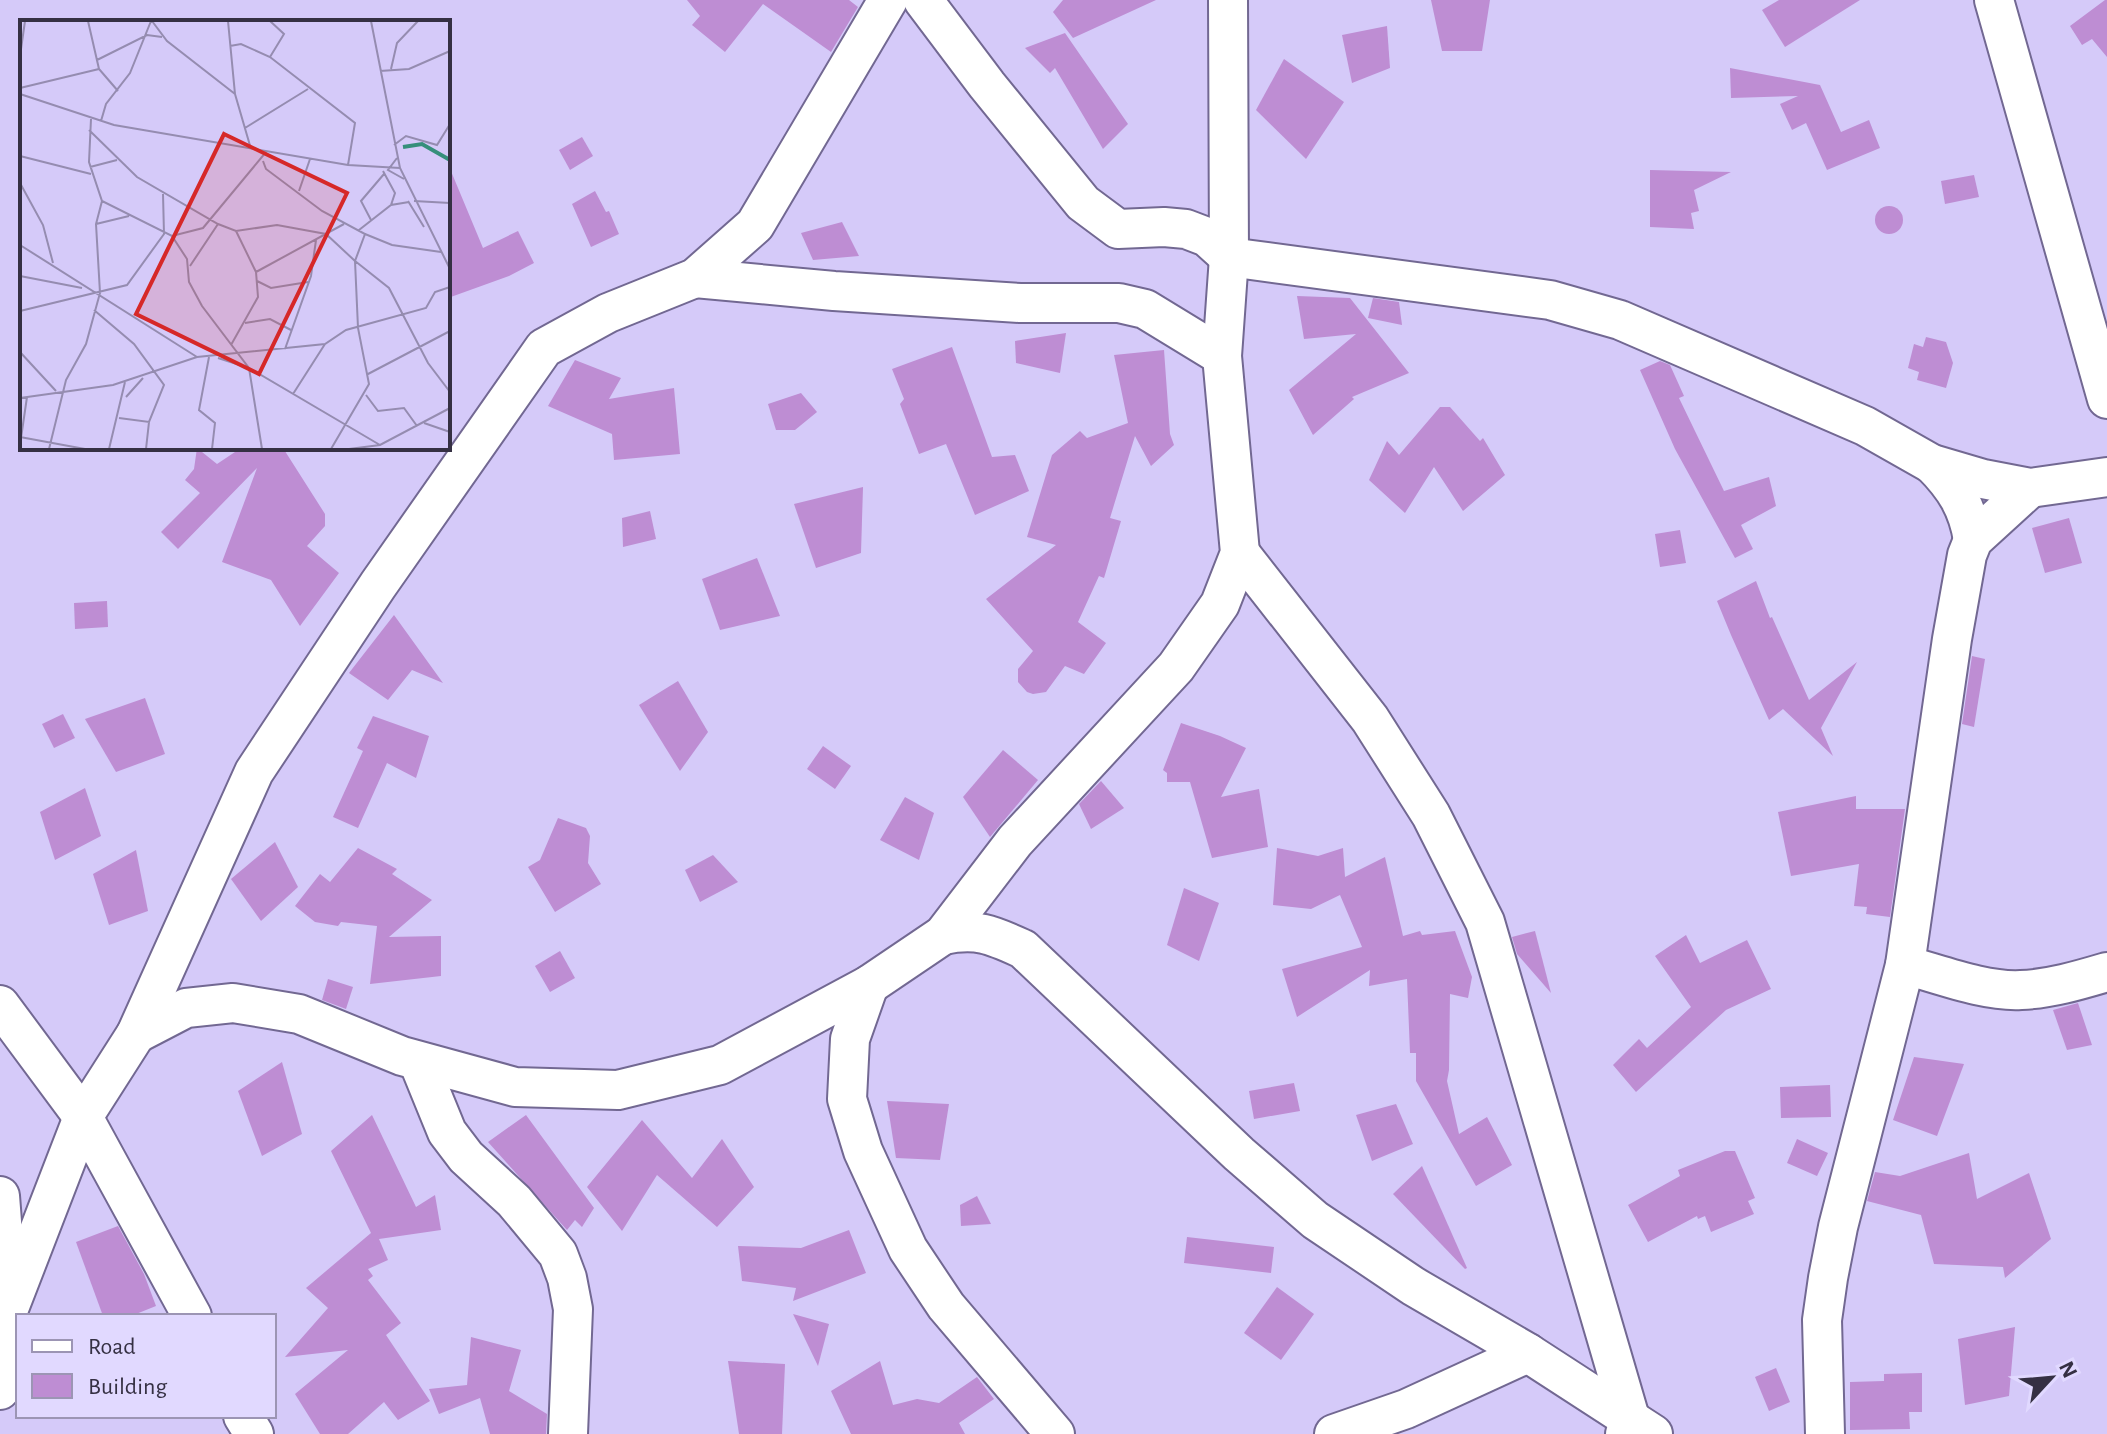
<svg xmlns="http://www.w3.org/2000/svg" width="2107" height="1434" font-family="'Alegreya Sans',sans-serif">
<rect width="100%" height="100%" fill="#d5caf9"/>
<g fill="#be8dd3">
<polygon points="687,0 849,0 858,7 831,52 763,4 725,52 692,25 700,16"/>
<polygon points="1063,0 1156,0 1073,38 1053,12"/>
<polygon points="1431,0 1490,0 1482,51 1442,51"/>
<polygon points="1779,0 1860,0 1785,47 1762,10"/>
<polygon points="2105,0 2107,0 2107,57 2092,39 2082,45 2070,26"/>
<polygon points="1387,26 1390,68 1352,83 1342,35"/>
<polygon points="1065,33 1128,124 1103,149 1055,68 1050,73 1025,48"/>
<polygon points="1284,59 1344,102 1306,159 1256,110"/>
<polygon points="1730,68 1820,85 1841,132 1869,120 1880,148 1827,170 1806,123 1792,130 1780,104 1798,96 1731,98"/>
<polygon points="582,137 593,156 570,170 559,150"/>
<polygon points="448,164 483,248 518,231 534,263 509,276 448,298"/>
<polygon points="1650,170 1731,172 1694,190 1699,211 1691,213 1694,229 1650,227"/>
<polygon points="1974,175 1979,197 1945,204 1941,181"/>
<polygon points="595,191 606,212 609,211 619,234 591,247 572,204"/>
<circle cx="1889" cy="220" r="14"/>
<polygon points="842,222 859,256 813,260 801,233"/>
<polygon points="1297,296 1350,298 1409,373 1352,397 1354,399 1313,435 1289,390 1356,334 1304,339"/>
<polygon points="1373,298 1399,302 1402,325 1368,318"/>
<polygon points="1066,333 1060,373 1016,363 1015,341"/>
<polygon points="1926,337 1946,342 1953,363 1946,388 1917,380 1919,372 1908,368 1914,344 1923,347"/>
<polygon points="952,347 992,457 1015,455 1029,491 975,515 946,444 919,454 900,404 904,399 892,369"/>
<polygon points="1164,350 1170,434 1174,445 1151,466 1135,436 1110,518 1121,521 1104,578 1099,576 1078,622 1106,643 1084,674 1065,666 1046,692 1033,694 1027,692 1018,682 1018,669 1033,651 986,599 1056,545 1027,537 1052,455 1080,431 1087,438 1128,423 1114,355"/>
<polygon points="575,360 621,378 609,399 674,388 680,454 614,460 612,434 548,406"/>
<polygon points="1660,361 1670,365 1684,396 1679,398 1724,491 1769,477 1776,506 1741,525 1753,549 1735,558 1675,449 1640,370"/>
<polygon points="801,393 817,412 795,430 776,430 768,404"/>
<polygon points="1440,407 1450,407 1480,441 1483,438 1505,475 1463,511 1434,467 1405,513 1369,480 1387,441 1399,455"/>
<polygon points="197,448 217,464 241,448 283,448 325,514 325,526 307,546 339,573 300,626 271,580 222,562 257,468 178,549 161,532 200,493 185,480 194,469"/>
<polygon points="863,487 861,553 816,568 794,504"/>
<polygon points="650,511 656,539 623,547 622,518"/>
<polygon points="2069,518 2082,563 2045,573 2032,528"/>
<polygon points="1680,530 1686,563 1660,567 1655,534"/>
<polygon points="757,558 780,616 720,630 702,579"/>
<polygon points="1756,581 1770,618 1772,617 1809,700 1857,662 1821,728 1833,756 1783,709 1769,720 1731,635 1717,601"/>
<polygon points="107,601 108,627 75,629 74,603"/>
<polygon points="394,615 443,683 412,670 388,700 349,673"/>
<polygon points="1972,656 1985,659 1974,727 1962,724"/>
<polygon points="678,681 708,732 680,771 639,705"/>
<polygon points="145,698 165,754 116,772 85,719"/>
<polygon points="63,714 75,738 54,748 42,724"/>
<polygon points="373,716 429,736 416,778 387,763 358,828 333,817 363,751 357,748"/>
<polygon points="1181,723 1220,736 1246,748 1221,797 1259,789 1268,847 1212,858 1190,782 1167,782 1167,773 1163,770"/>
<polygon points="823,746 851,766 835,789 807,769"/>
<polygon points="1003,750 1038,780 990,837 963,797"/>
<polygon points="1101,781 1124,808 1091,829 1079,804"/>
<polygon points="85,788 101,836 55,860 40,812"/>
<polygon points="1856,796 1856,809 1905,809 1890,917 1866,914 1867,907 1854,906 1859,864 1791,876 1778,812"/>
<polygon points="905,797 934,813 919,860 880,840"/>
<polygon points="558,818 586,828 590,836 588,863 601,884 555,912 528,867 540,860"/>
<polygon points="275,842 298,887 261,921 231,879"/>
<polygon points="358,848 397,869 392,874 432,900 389,937 441,936 441,976 370,984 377,926 341,922 338,926 315,922 295,906 320,874 330,882"/>
<polygon points="1277,848 1318,856 1343,848 1345,877 1385,857 1403,936 1420,931 1422,935 1455,931 1472,977 1468,998 1450,994 1449,1070 1447,1081 1459,1134 1487,1117 1512,1165 1476,1186 1416,1081 1416,1053 1410,1053 1407,979 1369,986 1370,970 1297,1017 1282,969 1362,947 1340,895 1311,909 1273,905"/>
<polygon points="136,850 148,911 109,925 93,874"/>
<polygon points="713,855 738,882 700,902 685,870"/>
<polygon points="1184,888 1219,903 1199,961 1167,945"/>
<polygon points="1535,931 1551,993 1517,954 1512,937"/>
<polygon points="1686,935 1700,963 1747,940 1771,989 1726,1010 1636,1092 1613,1065 1639,1039 1647,1048 1691,1007 1655,956"/>
<polygon points="560,951 575,978 550,992 535,966"/>
<polygon points="328,979 353,987 346,1009 322,1000"/>
<polygon points="2078,1003 2092,1045 2067,1050 2053,1010"/>
<polygon points="1914,1057 1964,1064 1937,1136 1893,1120"/>
<polygon points="282,1062 302,1134 262,1156 238,1091"/>
<polygon points="1294,1083 1300,1111 1254,1119 1249,1091"/>
<polygon points="1830,1085 1831,1117 1781,1118 1780,1087"/>
<polygon points="887,1101 949,1104 940,1160 896,1158"/>
<polygon points="1396,1104 1413,1144 1372,1161 1356,1115"/>
<polygon points="372,1115 416,1207 435,1195 441,1230 379,1239 388,1260 368,1269 373,1276 368,1280 401,1323 386,1335 430,1401 398,1420 384,1402 348,1434 320,1434 295,1394 348,1350 285,1357 328,1308 306,1288 371,1233 331,1151"/>
<polygon points="526,1115 594,1208 582,1227 575,1220 567,1230 488,1142"/>
<polygon points="642,1120 692,1178 722,1139 754,1187 717,1227 657,1175 622,1231 587,1187"/>
<polygon points="1797,1139 1828,1153 1817,1176 1787,1163"/>
<polygon points="1725,1151 1735,1151 1755,1198 1748,1201 1754,1214 1711,1232 1705,1216 1698,1219 1697,1216 1648,1242 1628,1205 1680,1176 1678,1170"/>
<polygon points="1969,1153 1977,1199 2029,1173 2051,1239 2005,1278 2003,1267 1934,1264 1921,1215 1867,1201 1875,1172 1900,1176"/>
<polygon points="1422,1166 1467,1268 1465,1269 1393,1194"/>
<polygon points="977,1196 991,1224 961,1226 960,1205"/>
<polygon points="118,1226 144,1274 156,1306 131,1316 103,1316 76,1242"/>
<polygon points="849,1230 866,1273 793,1301 796,1288 742,1281 738,1246 801,1248"/>
<polygon points="1187,1237 1274,1247 1271,1273 1184,1263"/>
<polygon points="1277,1287 1314,1314 1281,1360 1244,1333"/>
<polygon points="793,1314 829,1324 818,1366"/>
<polygon points="2015,1327 2009,1396 1965,1405 1958,1339"/>
<polygon points="471,1337 521,1350 509,1391 547,1414 546,1434 490,1434 480,1398 439,1414 429,1389 467,1385"/>
<polygon points="728,1361 785,1364 782,1434 739,1434"/>
<polygon points="880,1361 893,1405 917,1399 939,1403 977,1377 994,1399 959,1423 965,1434 851,1434 831,1391"/>
<polygon points="1776,1368 1790,1402 1769,1411 1755,1377"/>
<polygon points="1922,1373 1922,1412 1909,1412 1910,1429 1850,1430 1850,1382 1884,1381 1884,1374"/>
</g>
<g fill="none" stroke-linecap="round" stroke-linejoin="round">
<defs>
<g id="minor">
<polyline points="923,0 987,85 1083,203 1118,229 1164,227 1186,229 1207,237 1229,257 1550,300 1620,320 1865,426 1932,464 1983,479 2030,488 2107,477"/>
<polyline points="1994,0 2107,399"/>
<polyline points="695,278 834,291 1020,303 1119,303 1145,309 1222,356"/>
<path d="M1932,464C1955,487 1968,508 1973,540"/>
<polyline points="1240,553 1370,719 1431,815 1485,922 1630,1418 1625,1434"/>
<path d="M943,935C978,928 992,935 1023,949L1239,1154L1315,1220L1413,1286L1528,1353L1653,1434"/>
<path d="M1905,965C1939,974 1985,992 2021,990C2050,989 2080,980 2107,972"/>
<polyline points="869,985 850,1039 847,1099 863,1151 908,1249 946,1306 1055,1434"/>
<polyline points="0,1005 83,1117 192,1316"/>
<polyline points="136,1034 186,1008 233,1003 299,1014 402,1056 515,1087 618,1090 720,1065 869,985 943,935 1015,841 1176,667 1220,604 1240,553 1222,356 1229,257 1228,0"/>
<polyline points="418,1061 447,1132 466,1157 514,1201 558,1254 567,1278 573,1309 568,1434"/>
<polyline points="0,1196 8,1299"/>
<polyline points="0,1390 8,1311 83,1117 136,1034 254,772 378,585 544,348 608,313 695,278 755,225 888,0"/>
<polyline points="243,1416 254,1434"/>
<polyline points="1334,1434 1406,1409 1528,1353"/>
<polyline points="1825,1434 1822,1320 1828,1278 1838,1227 1905,965 1952,639 1967,555 1973,540 2030,488"/>
</g>
</defs>
<use href="#minor" stroke="#726892" stroke-width="42"/>
<use href="#minor" stroke="#fff" stroke-width="38"/>
</g>
<g transform="translate(20 20)">
<rect width="430" height="430" fill="#d5caf9"/>
<path fill="none" stroke="#368f7b" stroke-width="4" d="M383,127L402,124L430,140"/>
<path fill="none" stroke="#958cb0" stroke-width="2" d="M68,1L79,49L98,71M132,1L147,21L215,74M208,1L215,74L231,129M250,1L264,14L250,37M351,1L380,148L430,249M210,26L221,24L250,37L335,103L328,145M0,36L5,1M77,40L127,15L142,17M371,49L377,23L398,1M360,51L389,49L430,31M0,68L79,49M0,74L94,105L328,145L380,148M71,99L69,142L82,181L152,216L183,208L246,132M81,101L86,84L110,53L131,1M225,108L288,69M69,110L117,157L198,204L216,211L257,205L306,214L335,241L338,308L349,364L311,429M374,125L386,116L417,125L430,104M0,136L71,154M377,138L368,150L384,159M243,141L246,149L302,191L345,214L335,241L369,268L408,343L430,372M70,147L97,140M363,151L375,173L371,185M0,163L23,205L33,243M279,171L290,139M388,181L404,207M394,181L430,183M351,200L341,181L364,154M76,204L109,196M339,210L371,185L389,182M345,214L372,225L421,232M152,216L167,239L169,262L182,286L229,348L360,425M0,225L177,337M170,246L198,204M236,252L324,204M0,256L62,268M237,261L251,268L288,262M74,290L114,324L144,365L129,402L99,398M0,291L107,265L144,214L143,174M225,303L250,299L271,310M211,325L238,277L236,252L216,211M265,329L291,256L296,220M0,332L36,371M189,337L179,390L195,403L192,429M198,338L229,348L242,429M348,354L430,311M273,374L305,324M346,375L358,391L384,388L397,406M106,377L123,358M0,378L93,365L177,337L305,324L326,310L406,288L415,272L430,267M404,403L430,412M0,417L65,429M1,418L7,377M29,429L46,360L66,324L80,273L76,204L82,181M89,429L105,362M126,429L129,402M329,429L360,425L430,388"/>
<path fill="#d62828" fill-opacity="0.15" stroke="#d62828" stroke-width="4" d="M204,114L327,173L239,354L116,294Z"/>
<rect width="430" height="430" fill="none" stroke="#353043" stroke-width="4"/>
</g>
<rect x="16" y="1314" width="260" height="104" fill="#e1d9ff" stroke="#9c95b4" stroke-width="2"/>
<rect x="32" y="1340" width="40" height="12" fill="#ffffff" stroke="#9c95b4" stroke-width="2"/>
<text x="88" y="1354" font-size="24" fill="#353043">Road</text>
<rect x="32" y="1374" width="40" height="24" fill="#be8dd3" stroke="#9c95b4" stroke-width="2"/>
<text x="88" y="1394" font-size="24" fill="#353043">Building</text>
<g transform="translate(2051 1378) rotate(64)" stroke="#e1d9ff" stroke-width="6" paint-order="stroke">
<path d="M0-6L14 30L0 20L-14 30Z" fill="#353043"/>
<text y="-12" font-size="22" font-weight="bold" text-anchor="middle" fill="#353043">N</text>
</g>
</svg>
